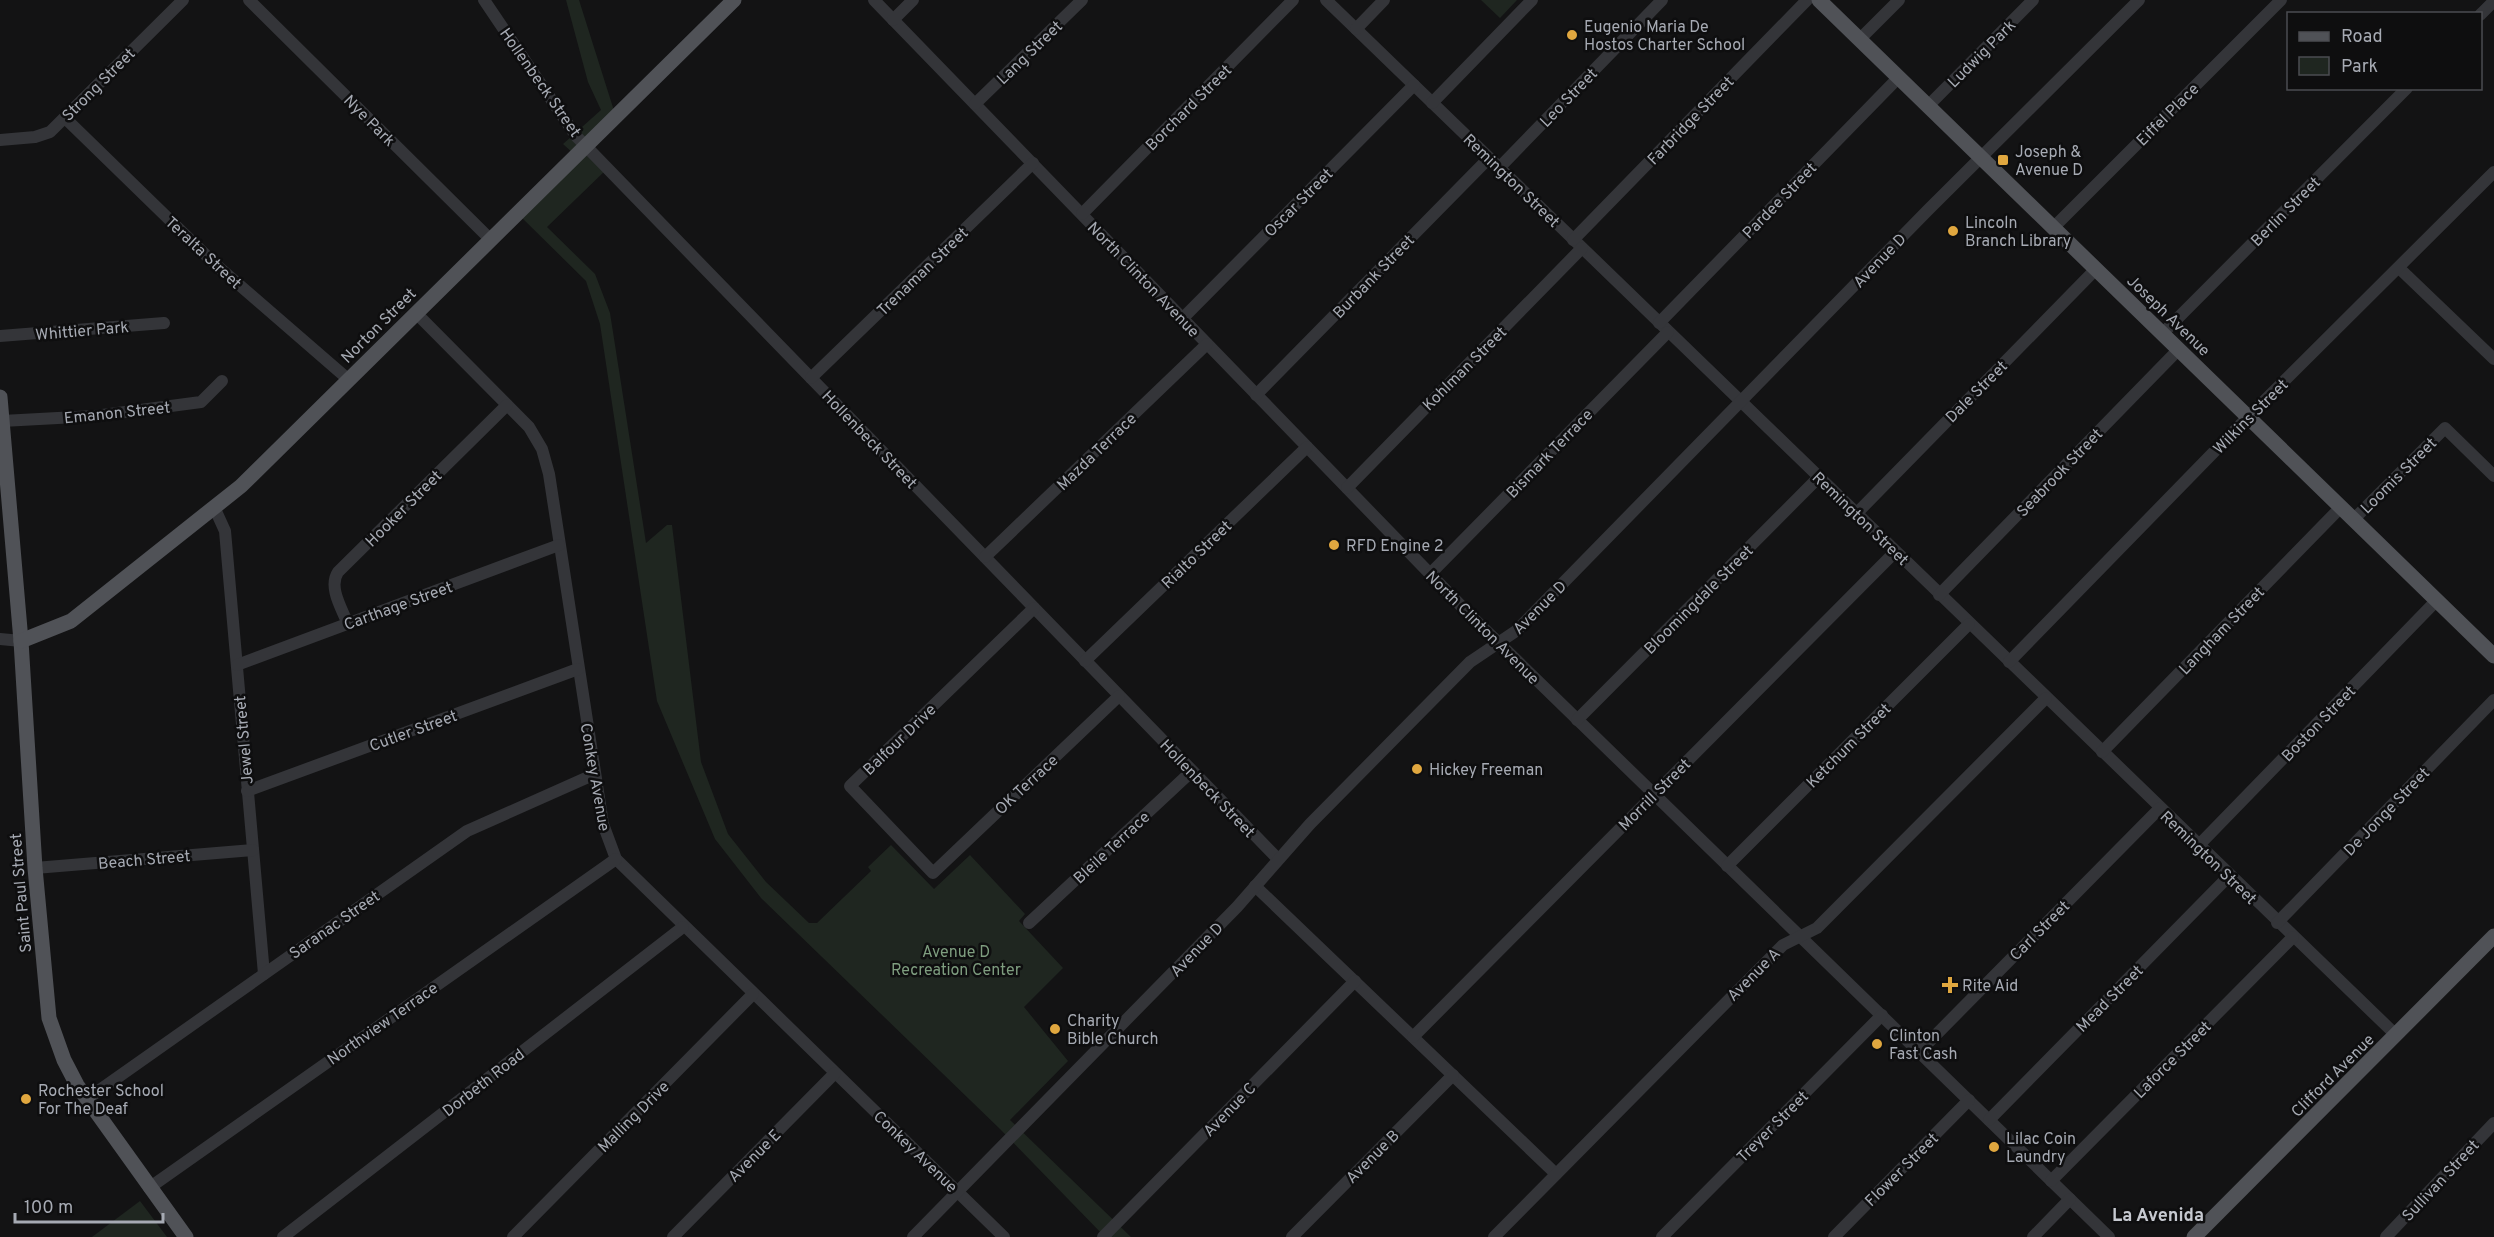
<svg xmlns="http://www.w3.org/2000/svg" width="2494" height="1237" font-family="Overpass,sans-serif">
<rect width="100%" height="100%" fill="#131314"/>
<g fill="#1f2620">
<polygon points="566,0 579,0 616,117 586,146 608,168 547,227 595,274 610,313 646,543 667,525 672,525 701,762 728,834 766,882 809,923 817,923 871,871 868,867 891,845 934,889 970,855 1025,914 1019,921 1063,968 1024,1007 1068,1061 1010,1120 1131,1237 1105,1237 1000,1129 761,898 715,839 657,701 600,324 586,281 517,213 575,155 563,144 601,110 588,82"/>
<polygon points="1481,0 1517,0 1500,18"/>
<polygon points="140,1201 167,1237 92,1237"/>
</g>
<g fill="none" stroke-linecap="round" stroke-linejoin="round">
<g stroke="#343539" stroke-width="12">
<polyline points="249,0 490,239"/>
<polyline points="484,0 576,136 1278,859"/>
<polyline points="874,0 1468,613 2109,1237"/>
<polyline points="1326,0 2396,1035"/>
<polyline points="2480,15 2494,1"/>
<polyline points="893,20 913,0"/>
<polyline points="1356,29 1384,0"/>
<polyline points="1860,39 1899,0"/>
<polyline points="1432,103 1532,0"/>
<polyline points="975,104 1082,0"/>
<polyline points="1929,105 2033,0"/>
<polyline points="65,118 214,263 349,380"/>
<polyline points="0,140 35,137 50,132 183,0"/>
<polyline points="1499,168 1662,0"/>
<polyline points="1082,214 1293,0"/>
<polyline points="2053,228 2281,0"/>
<polyline points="1573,240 1807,0"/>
<polyline points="2399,268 2494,359"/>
<polyline points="416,313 529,427 542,449 549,474 603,824 616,859 1004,1237"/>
<polyline points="1182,319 1414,85"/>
<polyline points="1659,323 1899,77"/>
<polyline points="2163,333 2407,88"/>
<polyline points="0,336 164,323"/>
<polyline points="811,378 1033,163"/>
<polyline points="1256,395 1489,158"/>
<polyline points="2,421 95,416 201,402 222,381"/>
<polyline points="1347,488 1582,248"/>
<polyline points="215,509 225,531 264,974"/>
<polyline points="1856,514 2096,269"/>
<polyline points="2354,519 2445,428 2494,476"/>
<polyline points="985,557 1207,344"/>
<polyline points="1430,574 1668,332"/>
<polyline points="1939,595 2179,349"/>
<polyline points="1034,608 850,786 933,873 1119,696"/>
<path d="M348,624C342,609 328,587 338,572L507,405"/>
<polyline points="0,639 21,641"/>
<polyline points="1085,661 1307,447"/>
<polyline points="2009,662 2248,417 2494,172"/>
<polyline points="237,665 559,545"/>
<polyline points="1577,720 1818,478"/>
<polyline points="2102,752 2341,507"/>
<polyline points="247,791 578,669"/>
<polyline points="2198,846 2437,600"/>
<polyline points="1727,866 1969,624"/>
<polyline points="35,868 253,850"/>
<polyline points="1255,886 1556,1174"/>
<polyline points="1029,923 1192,771"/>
<polyline points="2277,923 2494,700"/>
<polyline points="1413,1037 1895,552"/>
<polyline points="1919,1052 2160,808"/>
<polyline points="87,1099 467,831 595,774"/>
<polyline points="1989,1120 2229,876"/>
<polyline points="2051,1181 2293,937"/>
<polyline points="149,1188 616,859"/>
<polyline points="283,1237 683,927"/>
<polyline points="513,1237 753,994"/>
<polyline points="673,1237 835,1073"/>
<polyline points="913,1237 1237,907 1310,824 1470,662 1516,631 1928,210 2139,0"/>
<polyline points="1103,1237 1355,981"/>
<polyline points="1292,1237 1453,1075"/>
<polyline points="1494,1237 1783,945 1817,928 2046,698"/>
<polyline points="1662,1237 1882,1015"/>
<polyline points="1834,1237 1969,1100"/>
<polyline points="2033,1237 2070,1199"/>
<polyline points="2386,1237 2494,1123"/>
</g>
<g stroke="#505257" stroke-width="15">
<polyline points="1819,0 2494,656"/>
<polyline points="0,397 21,641 35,868 49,1018 64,1060 77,1085 186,1237"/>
<polyline points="21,641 71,621 241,486 734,0"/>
<polyline points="2194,1237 2494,936"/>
</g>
</g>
<g fill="#e0a73f" stroke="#0e0e0f" stroke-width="2">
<circle cx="1572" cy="35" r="6"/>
<rect x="1997" y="154" width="12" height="12" rx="3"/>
<circle cx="1953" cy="231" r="6"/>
<circle cx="1334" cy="545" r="6"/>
<circle cx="1417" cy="769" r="6"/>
<path d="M1947 976h6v6h6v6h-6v6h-6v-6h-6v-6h6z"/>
<circle cx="1055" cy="1029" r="6"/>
<circle cx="1877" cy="1044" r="6"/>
<circle cx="26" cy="1099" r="6"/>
<circle cx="1994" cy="1147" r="6"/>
</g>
<g text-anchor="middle" stroke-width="5" stroke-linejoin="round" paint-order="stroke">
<g font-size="16" fill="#a6aab3" stroke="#0e0e0f" text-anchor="start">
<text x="1584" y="32">Eugenio Maria De<tspan x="1584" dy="18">Hostos Charter School</tspan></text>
<text x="2015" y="157">Joseph &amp;<tspan x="2015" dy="18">Avenue D</tspan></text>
<text x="1965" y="228">Lincoln<tspan x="1965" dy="18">Branch Library</tspan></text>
<text x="1346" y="551">RFD Engine 2</text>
<text x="1429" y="775">Hickey Freeman</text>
<text x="1962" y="991">Rite Aid</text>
<text x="1067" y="1026">Charity<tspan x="1067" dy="18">Bible Church</tspan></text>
<text x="1889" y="1041">Clinton<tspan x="1889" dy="18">Fast Cash</tspan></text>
<text x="38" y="1096">Rochester School<tspan x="38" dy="18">For The Deaf</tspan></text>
<text x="2006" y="1144">Lilac Coin<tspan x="2006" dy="18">Laundry</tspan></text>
</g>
<g font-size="16" fill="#a6aab3" stroke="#0e0e0f">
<text transform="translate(1029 52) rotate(-44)" y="6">Lang Street</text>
<text transform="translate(1981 53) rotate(-45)" y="6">Ludwig Park</text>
<text transform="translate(541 82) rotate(55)" y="6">Hollenbeck Street</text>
<text transform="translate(98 84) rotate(-45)" y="6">Strong Street</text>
<text transform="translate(1568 97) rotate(-46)" y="6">Leo Street</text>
<text transform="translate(1188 107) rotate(-45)" y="6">Borchard Street</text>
<text transform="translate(2167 114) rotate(-45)" y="6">Eiffel Place</text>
<text transform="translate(370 120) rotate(45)" y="6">Nye Park</text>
<text transform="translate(1690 120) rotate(-46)" y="6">Farbridge Street</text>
<text transform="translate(1512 180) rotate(44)" y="6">Remington Street</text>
<text transform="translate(1779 200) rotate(-46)" y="6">Pardee Street</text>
<text transform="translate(1298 202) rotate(-45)" y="6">Oscar Street</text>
<text transform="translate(2285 211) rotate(-45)" y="6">Berlin Street</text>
<text transform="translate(204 252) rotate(43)" y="6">Teralta Street</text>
<text transform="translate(1879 260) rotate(-46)" y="6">Avenue D</text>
<text transform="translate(922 271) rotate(-44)" y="6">Trenaman Street</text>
<text transform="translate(1373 276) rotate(-46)" y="6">Burbank Street</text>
<text transform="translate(1144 279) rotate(46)" y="6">North Clinton Avenue</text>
<text transform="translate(2169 315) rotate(44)" y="6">Joseph Avenue</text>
<text transform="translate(378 325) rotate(-45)" y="6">Norton Street</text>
<text transform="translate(82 330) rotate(-5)" y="6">Whittier Park</text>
<text transform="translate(1464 368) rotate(-45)" y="6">Kohlman Street</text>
<text transform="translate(1976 391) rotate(-45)" y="6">Dale Street</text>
<text transform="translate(117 412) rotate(-6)" y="6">Emanon Street</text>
<text transform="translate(2250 416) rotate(-45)" y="6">Wilkins Street</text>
<text transform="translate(870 439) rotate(46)" y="6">Hollenbeck Street</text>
<text transform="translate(1096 451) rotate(-44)" y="6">Mazda Terrace</text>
<text transform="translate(1549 453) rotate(-46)" y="6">Bismark Terrace</text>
<text transform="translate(2059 472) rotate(-46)" y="6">Seabrook Street</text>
<text transform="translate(2398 475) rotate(-45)" y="6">Loomis Street</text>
<text transform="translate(403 508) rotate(-45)" y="6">Hooker Street</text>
<text transform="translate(1861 518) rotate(44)" y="6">Remington Street</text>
<text transform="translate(1196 554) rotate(-44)" y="6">Rialto Street</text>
<text transform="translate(1698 599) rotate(-45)" y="6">Bloomingdale Street</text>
<text transform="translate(398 605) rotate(-20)" y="6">Carthage Street</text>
<text transform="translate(1539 607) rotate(-45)" y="6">Avenue D</text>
<text transform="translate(1483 627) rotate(45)" y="6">North Clinton Avenue</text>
<text transform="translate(2221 630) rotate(-46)" y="6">Langham Street</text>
<text transform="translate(2318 723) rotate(-46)" y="6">Boston Street</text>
<text transform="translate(413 730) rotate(-20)" y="6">Cutler Street</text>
<text transform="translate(899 739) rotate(-44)" y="6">Balfour Drive</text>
<text transform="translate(243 740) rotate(-95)" y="6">Jewel Street</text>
<text transform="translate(1848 745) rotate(-45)" y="6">Ketchum Street</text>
<text transform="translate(596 777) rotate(80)" y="6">Conkey Avenue</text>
<text transform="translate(1026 784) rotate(-43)" y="6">OK Terrace</text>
<text transform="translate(1208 788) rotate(46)" y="6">Hollenbeck Street</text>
<text transform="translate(1654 794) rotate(-45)" y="6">Morrill Street</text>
<text transform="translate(2386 811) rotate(-46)" y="6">De Jonge Street</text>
<text transform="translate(1111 847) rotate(-43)" y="6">Bleile Terrace</text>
<text transform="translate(2209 857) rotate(44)" y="6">Remington Street</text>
<text transform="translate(144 859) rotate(-5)" y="6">Beach Street</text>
<text transform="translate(20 893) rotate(-95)" y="6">Saint Paul Street</text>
<text transform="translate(334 924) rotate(-35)" y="6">Saranac Street</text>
<text transform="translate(2039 930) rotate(-45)" y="6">Carl Street</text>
<text transform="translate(1196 949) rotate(-46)" y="6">Avenue D</text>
<text transform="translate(1753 974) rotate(-45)" y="6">Avenue A</text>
<text transform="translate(2109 998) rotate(-45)" y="6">Mead Street</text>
<text transform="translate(382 1023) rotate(-35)" y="6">Northview Terrace</text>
<text transform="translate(2172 1059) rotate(-45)" y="6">Laforce Street</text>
<text transform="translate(2332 1075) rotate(-45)" y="6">Clifford Avenue</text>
<text transform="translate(483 1082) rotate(-38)" y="6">Dorbeth Road</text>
<text transform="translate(1229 1109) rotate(-46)" y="6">Avenue C</text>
<text transform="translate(633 1116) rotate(-45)" y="6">Malling Drive</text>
<text transform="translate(1772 1126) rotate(-45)" y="6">Treyer Street</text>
<text transform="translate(916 1151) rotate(44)" y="6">Conkey Avenue</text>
<text transform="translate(754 1155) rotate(-45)" y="6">Avenue E</text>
<text transform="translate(1372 1156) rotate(-45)" y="6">Avenue B</text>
<text transform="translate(1901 1169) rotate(-45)" y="6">Flower Street</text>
<text transform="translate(2440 1180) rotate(-47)" y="6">Sullivan Street</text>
</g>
<g font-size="16" fill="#7e9d7f" stroke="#0e0e0f">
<text x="956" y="957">Avenue D<tspan x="956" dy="18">Recreation Center</tspan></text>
</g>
<g font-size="18" font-weight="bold" fill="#c6c9d0" stroke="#0e0e0f">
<text x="2158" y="1221">La Avenida</text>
</g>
</g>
<rect x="2287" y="12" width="195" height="78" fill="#0e0e0f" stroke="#4b4c51" stroke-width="1.5"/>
<rect x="2299" y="32" width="30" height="9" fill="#505257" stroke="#4b4c51" stroke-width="1.5"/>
<text x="2341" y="42" font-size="18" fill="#a6aab3">Road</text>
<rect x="2299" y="57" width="30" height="18" fill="#1f2620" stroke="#4b4c51" stroke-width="1.5"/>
<text x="2341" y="72" font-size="18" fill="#a6aab3">Park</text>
<path d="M15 1213v9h148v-9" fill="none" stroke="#a6aab3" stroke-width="3"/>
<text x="24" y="1213" font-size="18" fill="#a6aab3" stroke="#0e0e0f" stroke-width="4.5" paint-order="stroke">100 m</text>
</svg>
